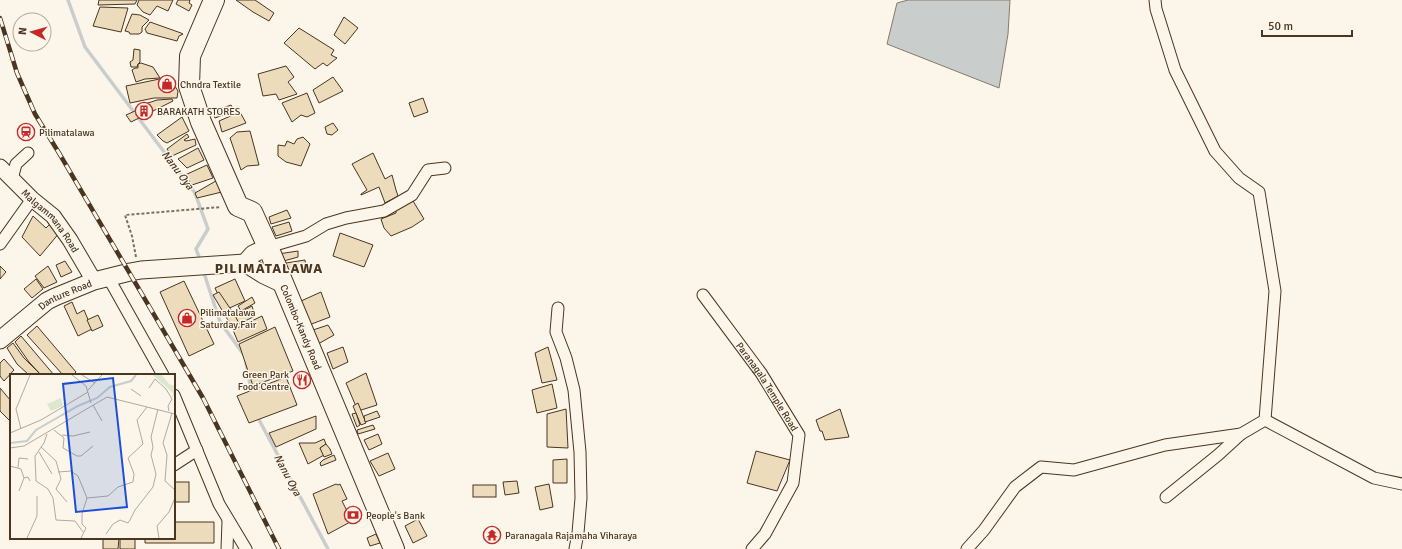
<svg xmlns="http://www.w3.org/2000/svg" width="1402" height="549" font-family="Signika,sans-serif">
<rect width="100%" height="100%" fill="#fbf6e9"/>
<polygon fill="#c9cecd" stroke="#887966" points="908,0 1010,0 1008,34 999,88 887,44 897,3"/>
<g fill="none" stroke-linecap="round" stroke-linejoin="round">
<g stroke="#c9cecd" stroke-width="3.5">
<polyline points="68,0 85,47 195,193 208,229 196,249 201,262"/>
<polyline points="203,270 220,322 244,355"/>
<polyline points="246,363 252,395"/>
<polyline points="257,416 328,549"/>
</g>
</g>
<g fill="#ecdcbc" stroke="#4a3520">
<polygon points="99,0 137,0 135,4 98,5"/>
<polygon points="139,0 173,0 168,11 157,6 150,15 143,12 137,5"/>
<polygon points="178,0 190,0 189,3 192,5 189,11 176,4"/>
<polygon points="236,0 255,0 274,13 269,21 253,12"/>
<polygon points="100,7 128,8 121,32 93,26"/>
<polygon points="132,14 140,15 149,20 142,27 142,32 139,34 130,34 129,32 125,31"/>
<polygon points="344,17 358,28 345,44 334,35"/>
<polygon points="150,22 181,33 183,34 179,36 177,41 147,33 145,29"/>
<polygon points="299,28 334,50 331,55 337,58 327,66 323,63 315,69 284,43"/>
<polygon points="134,49 140,50 140,62 138,64 137,67 131,67 130,62 133,60"/>
<polygon points="141,63 153,67 160,78 145,79 136,82 132,70 135,68 138,68 138,64"/>
<polygon points="286,66 294,77 288,82 297,94 279,100 276,94 263,96 258,74"/>
<polygon points="169,77 178,91 177,98 154,98 130,103 126,86"/>
<polygon points="333,77 343,91 319,103 313,90"/>
<polygon points="307,93 315,113 307,117 301,115 292,122 282,103"/>
<polygon points="423,98 428,112 414,117 409,103"/>
<polygon points="172,99 173,101 131,122 126,115 144,107 145,104 157,100"/>
<polygon points="231,105 234,111 215,118 212,112"/>
<polygon points="240,112 246,123 222,132 219,121"/>
<polygon points="182,117 189,131 167,143 163,141 157,135"/>
<polygon points="333,123 338,130 332,135 327,134 325,127"/>
<polygon points="250,131 259,165 247,166 241,170 230,138 237,132"/>
<polygon points="187,134 189,137 184,140 186,141 195,139 196,145 172,156 167,149"/>
<polygon points="303,137 310,144 301,166 286,162 278,156 278,145 285,146 287,141 294,144 297,139"/>
<polygon points="198,148 204,160 187,168 178,159"/>
<polygon points="373,153 385,179 392,175 396,190 398,196 385,203 379,187 361,195 361,194 367,190 352,164"/>
<polygon points="207,165 213,178 192,185 185,175"/>
<polygon points="221,178 226,191 197,198 195,193"/>
<polygon points="413,201 424,219 412,227 391,236 384,228 381,219 396,213 396,209"/>
<polygon points="287,210 291,218 271,224 269,217"/>
<polygon points="33,216 46,228 50,224 60,232 40,256 22,237"/>
<polygon points="289,222 292,231 276,236 272,227"/>
<polygon points="340,233 373,245 364,267 333,256"/>
<polygon points="298,251 298,257 280,262 278,254"/>
<polygon points="305,260 306,270 288,273 286,263"/>
<polygon points="65,261 72,272 61,277 56,265"/>
<polygon points="0,266 6,272 0,279"/>
<polygon points="48,266 57,282 44,288 35,276"/>
<polygon points="36,279 43,289 32,298 24,289"/>
<polygon points="235,279 245,301 225,310 215,288"/>
<polygon points="184,281 214,344 189,356 160,292"/>
<polygon points="219,292 240,323 232,327 213,295"/>
<polygon points="321,292 330,317 309,325 301,301"/>
<polygon points="252,297 255,303 241,311 238,306"/>
<polygon points="72,302 77,314 84,310 92,329 78,336 64,306"/>
<polygon points="252,306 255,316 239,324 235,315"/>
<polygon points="98,315 103,326 92,331 87,320"/>
<polygon points="262,316 267,329 238,342 233,330"/>
<polygon points="328,325 334,335 318,344 313,330"/>
<polygon points="37,326 76,372 73,375 63,375 27,335"/>
<polygon points="275,327 293,371 253,386 239,344"/>
<polygon points="21,336 54,375 41,375 29,362 15,342"/>
<polygon points="13,343 24,358 41,375 29,375 17,364 7,348"/>
<polygon points="343,347 348,362 333,369 327,353"/>
<polygon points="548,347 557,380 542,383 535,353"/>
<polygon points="4,359 14,370 4,381 0,376 0,363"/>
<polygon points="366,373 377,405 358,411 346,383"/>
<polygon points="286,377 297,405 249,423 237,396"/>
<polygon points="552,384 557,408 537,413 532,390"/>
<polygon points="0,388 11,401 11,418 9,420 0,411"/>
<polygon points="358,403 366,423 361,425 353,406"/>
<polygon points="566,409 568,448 547,447 547,414"/>
<polygon points="840,409 849,437 825,440 822,431 820,431 816,420"/>
<polygon points="377,411 380,417 365,422 364,416"/>
<polygon points="356,413 360,425 357,427 352,414"/>
<polygon points="316,416 316,429 276,447 269,433"/>
<polygon points="373,425 375,429 358,434 357,430"/>
<polygon points="378,434 382,444 369,450 364,440"/>
<polygon points="324,439 326,444 320,448 324,455 308,464 299,443 315,443"/>
<polygon points="326,444 330,449 332,454 324,457 320,448"/>
<polygon points="756,451 790,460 777,491 747,483"/>
<polygon points="388,453 395,469 379,476 370,461"/>
<polygon points="334,455 336,460 321,466 320,463 323,460"/>
<polygon points="567,459 567,483 553,483 553,460"/>
<polygon points="517,481 519,493 505,495 503,482"/>
<rect x="174" y="482" width="15" height="20"/>
<polygon points="336,484 338,485 340,484 347,499 342,501 352,521 328,534 313,494"/>
<polygon points="549,484 553,507 540,510 535,487"/>
<rect x="473" y="485" width="23" height="12"/>
<polygon points="418,519 427,536 413,543 405,526"/>
<polygon points="174,522 214,522 214,543 145,543 145,538 174,538"/>
<polygon points="376,534 380,543 370,546 367,538"/>
<polygon points="103,538 119,538 118,549 103,549"/>
<rect x="120" y="538" width="15" height="11"/>
</g>
<g fill="none" stroke-linecap="round" stroke-linejoin="round">
<defs>
<g id="street">
<polyline points="1155,0 1156,9 1175,70 1215,151 1239,178 1259,192 1275,291 1265,420 1374,478 1402,484"/>
<polyline points="12,179 16,164 28,153"/>
<polyline points="0,244 32,199"/>
<polyline points="268,247 306,236 326,224 346,218 384,211 412,195 428,170 445,168"/>
<polyline points="108,277 163,375"/>
<path id="s1" d="M703,295L761,373L799,435L793,483L765,534L752,549"/>
<polyline points="558,308 556,332 566,358 574,390 580,452 581,498 578,533 575,549"/>
<polyline points="174,395 219,504 246,549"/>
<polyline points="174,465 197,450"/>
<polyline points="1166,497 1218,455 1241,434"/>
<polyline points="227,549 228,521"/>
<polyline points="967,549 984,530 1015,487 1041,467 1074,470 1165,445 1241,434 1265,420"/>
</g>
<g id="secondary">
<path id="s2" d="M0,167L32,199L53,216L70,240L94,281"/>
</g>
<g id="primary">
<polyline points="245,263 264,275 283,284"/>
<polyline points="245,263 253,254 268,247"/>
<path id="s3" d="M0,340L47,301L55,297L94,281L130,272L141,270L245,263"/>
</g>
<g id="highway">
<path id="s4" d="M214,0L190,56L189,86L201,122L238,206L252,212L268,247L394,549"/>
</g>
</defs>
<use href="#street" stroke="#4a3520" stroke-width="13"/>
<use href="#secondary" stroke="#4a3520" stroke-width="17"/>
<use href="#primary" stroke="#4a3520" stroke-width="19"/>
<use href="#highway" stroke="#4a3520" stroke-width="22"/>
<polyline stroke="#7f6f5c" stroke-width="2" stroke-dasharray="3 2" stroke-linecap="butt" points="136,257 132,236 125,215 221,207"/>
<use href="#street" stroke="#fbf6e9" stroke-width="11"/>
<use href="#secondary" stroke="#fbf6e9" stroke-width="15"/>
<use href="#primary" stroke="#fbf6e9" stroke-width="17"/>
<use href="#highway" stroke="#fbf6e9" stroke-width="20"/>
<defs>
<polyline id="rail" points="0,18 17,73 35,114 59,153 203,398 279,549"/>
</defs>
<use href="#rail" stroke="#4a3520" stroke-width="4.5"/>
<use href="#rail" stroke="#fbf6e9" stroke-width="3" stroke-dasharray="9" stroke-linecap="butt"/>
</g>
<defs>
<symbol id="shop-ring" viewBox="-11 -11 22 22"><circle r="9.5" fill="#fbf6e9" stroke="#c62828" stroke-width="1.5"/><path d="M-5-2.5h2.3a2.7 3.5 0 0 1 5.4 0H5L5.5 6h-11ZM-1.5-2.5h3a1.5 2.3 0 0 0-3 0Z" fill="#c62828"/></symbol>
<symbol id="building-ring" viewBox="-11 -11 22 22"><circle r="9.5" fill="#fbf6e9" stroke="#c62828" stroke-width="1.5"/><path d="M-4-6H4V6H1V3H-1V6H-4ZM-2.5-4.3h1.7v1.8h-1.7ZM.8-4.3h1.7v1.8H.8ZM-2.5-1h1.7V.8h-1.7ZM.8-1h1.7V.8H.8Z" fill="#c62828"/></symbol>
<symbol id="station-ring" viewBox="-11 -11 22 22"><circle r="9.5" fill="#fbf6e9" stroke="#c62828" stroke-width="1.5"/><path d="M-3-6H3Q5-6 5-4V2Q5 4 3 4L4.5 6H3L1.5 4h-3L-3 6H-4.5L-3 4Q-5 4-5 2V-4Q-5-6-3-6ZM-3.5-4v3h7v-3ZM-3.5 1v1.5H-2V1ZM2 1v1.5H3.5V1Z" fill="#c62828"/></symbol>
<symbol id="restaurant-ring" viewBox="-11 -11 22 22"><circle r="9.5" fill="#fbf6e9" stroke="#c62828" stroke-width="1.5"/><path d="M-5-6h1v4h1v-4h1v4h1v-4h1v5L-1.5 .5V6h-2V.5L-5-1ZM5-6V6H3V1.5H1.5Q1.5-4 5-6Z" fill="#c62828"/></symbol>
<symbol id="bank-ring" viewBox="-11 -11 22 22"><circle r="9.5" fill="#fbf6e9" stroke="#c62828" stroke-width="1.5"/><path d="M-6-4H6V4H-6ZM0-2.3a2.3 2.3 0 1 0 0 4.6a2.3 2.3 0 1 0 0-4.6Z" fill="#c62828"/></symbol>
<symbol id="temple-ring" viewBox="-11 -11 22 22"><circle r="9.5" fill="#fbf6e9" stroke="#c62828" stroke-width="1.5"/><path d="M0-6L5-2H3V0L6.5 2.5H4V6H1.5V3h-3V6H-4V2.5H-6.5L-3 0V-2H-5Z" fill="#c62828"/></symbol>
</defs>
<g fill-rule="evenodd">
<use href="#shop-ring" x="157" y="74" width="20" height="20"/>
<use href="#building-ring" x="134" y="101" width="20" height="20"/>
<use href="#station-ring" x="16" y="122" width="20" height="20"/>
<use href="#shop-ring" x="177" y="308" width="20" height="20"/>
<use href="#restaurant-ring" x="292" y="370" width="20" height="20"/>
<use href="#bank-ring" x="343" y="505" width="20" height="20"/>
<use href="#temple-ring" x="482" y="525" width="20" height="20"/>
</g>
<g text-anchor="middle" stroke-width="3" stroke-linejoin="round" paint-order="stroke">
<g font-size="10" fill="#4a3520" stroke="#fbf6e9" text-anchor="start">
<text x="180" y="88">Chndra Textile</text>
<text x="157" y="115">BARAKATH STORES</text>
<text x="39" y="136">Pilimatalawa</text>
<text x="200" y="316">Pilimatalawa<tspan x="200" dy="12">Saturday Fair</tspan></text>
<text x="289" y="378" text-anchor="end">Green Park<tspan x="289" dy="12">Food Centre</tspan></text>
<text x="366" y="519">People's Bank</text>
<text x="505" y="539">Paranagala Rajamaha Viharaya</text>
</g>
<g font-size="10" fill="#4a3520" stroke="#fbf6e9">
<text dy="4" stroke="none"><textPath href="#s2" startOffset="74">Malgammana Road</textPath></text>
<text dy="4" stroke="none"><textPath href="#s3" startOffset="80">Danture Road</textPath></text>
<text dy="4" stroke="none"><textPath href="#s4" startOffset="361">Colombo-Kandy Road</textPath></text>
<text dy="4" stroke="none"><textPath href="#s1" startOffset="112">Paranagala Temple Road</textPath></text>
</g>
<g font-size="11" font-style="italic" fill="#4a3520" stroke="#fbf6e9">
<text transform="translate(178 170) rotate(53)" y="4">Nanu Oya</text>
<text transform="translate(288 475) rotate(62)" y="4">Nanu Oya</text>
</g>
<g font-size="14" font-weight="bold" letter-spacing="1" fill="#4a3520" stroke="#fbf6e9">
<text x="269" y="273">PILIMATALAWA</text>
</g>
</g>
<g transform="translate(10 374)">
<rect width="165" height="165" fill="#fbf6e9"/>
<path d="M143,1H152L159,10L165,12V20L162,24L163,19ZM51,24L53,32L41,37L37,30Z" fill="#dce7d0"/>
<path fill="none" stroke="#c9cecd" stroke-width="2" d="M0,69L17,67L26,56L68,32L87,24L100,13L121,7L126,1"/>
<path fill="none" stroke="#b4a999" stroke-width="1" d="M62,1L76,12L81,29M72,1L85,9M139,14L145,5L156,15L162,25L158,32L159,37M121,15L131,22M78,16L92,1M83,31L92,47M162,39L153,69L157,81L155,107L165,116M11,55L6,35L20,1M44,56L54,64L53,74L67,82H71L83,72M0,59L31,46L78,18M37,60L34,69L25,82L26,107L38,115L43,124L46,146L65,147L73,158M52,61L63,62L80,58M31,73L46,87L51,105L46,115L57,128M0,74L14,72L97,23L165,40M29,78L42,100M0,92L11,95L14,104L18,103L20,107M8,94L9,84L18,85M48,98L61,97L68,102L77,124M9,117L14,104M96,160L103,150L110,146L118,149L120,146L125,136L143,113L146,100L141,81L143,73L141,63L148,35M17,164L27,142V122M71,164L76,154L72,150V140L77,124L98,122L108,113L123,108L124,100L118,84L133,70L127,46L137,33M149,164L147,152L159,138L165,124"/>
<path fill="#1d4ed8" fill-opacity="0.15" stroke="#1d4ed8" stroke-width="2" d="M103,4L117,133L66,138L53,10Z"/>
<rect width="165" height="165" fill="none" stroke="#4a3520" stroke-width="2"/>
</g>
<g transform="translate(32 32) rotate(276)"><circle r="19" fill="#fbf6e9" stroke="#b4a999"/>
<path d="M0-3L7 15L0 10L-7 15Z" fill="#c62828"/>
<text y="-6" font-size="11" font-weight="bold" text-anchor="middle" fill="#4a3520">N</text>
</g>
<path d="M1262 30v6h90v-6" fill="none" stroke="#4a3520" stroke-width="2"/>
<text x="1268" y="30" font-size="12" fill="#4a3520" stroke="#fbf6e9" stroke-width="3" paint-order="stroke">50 m</text>
</svg>
